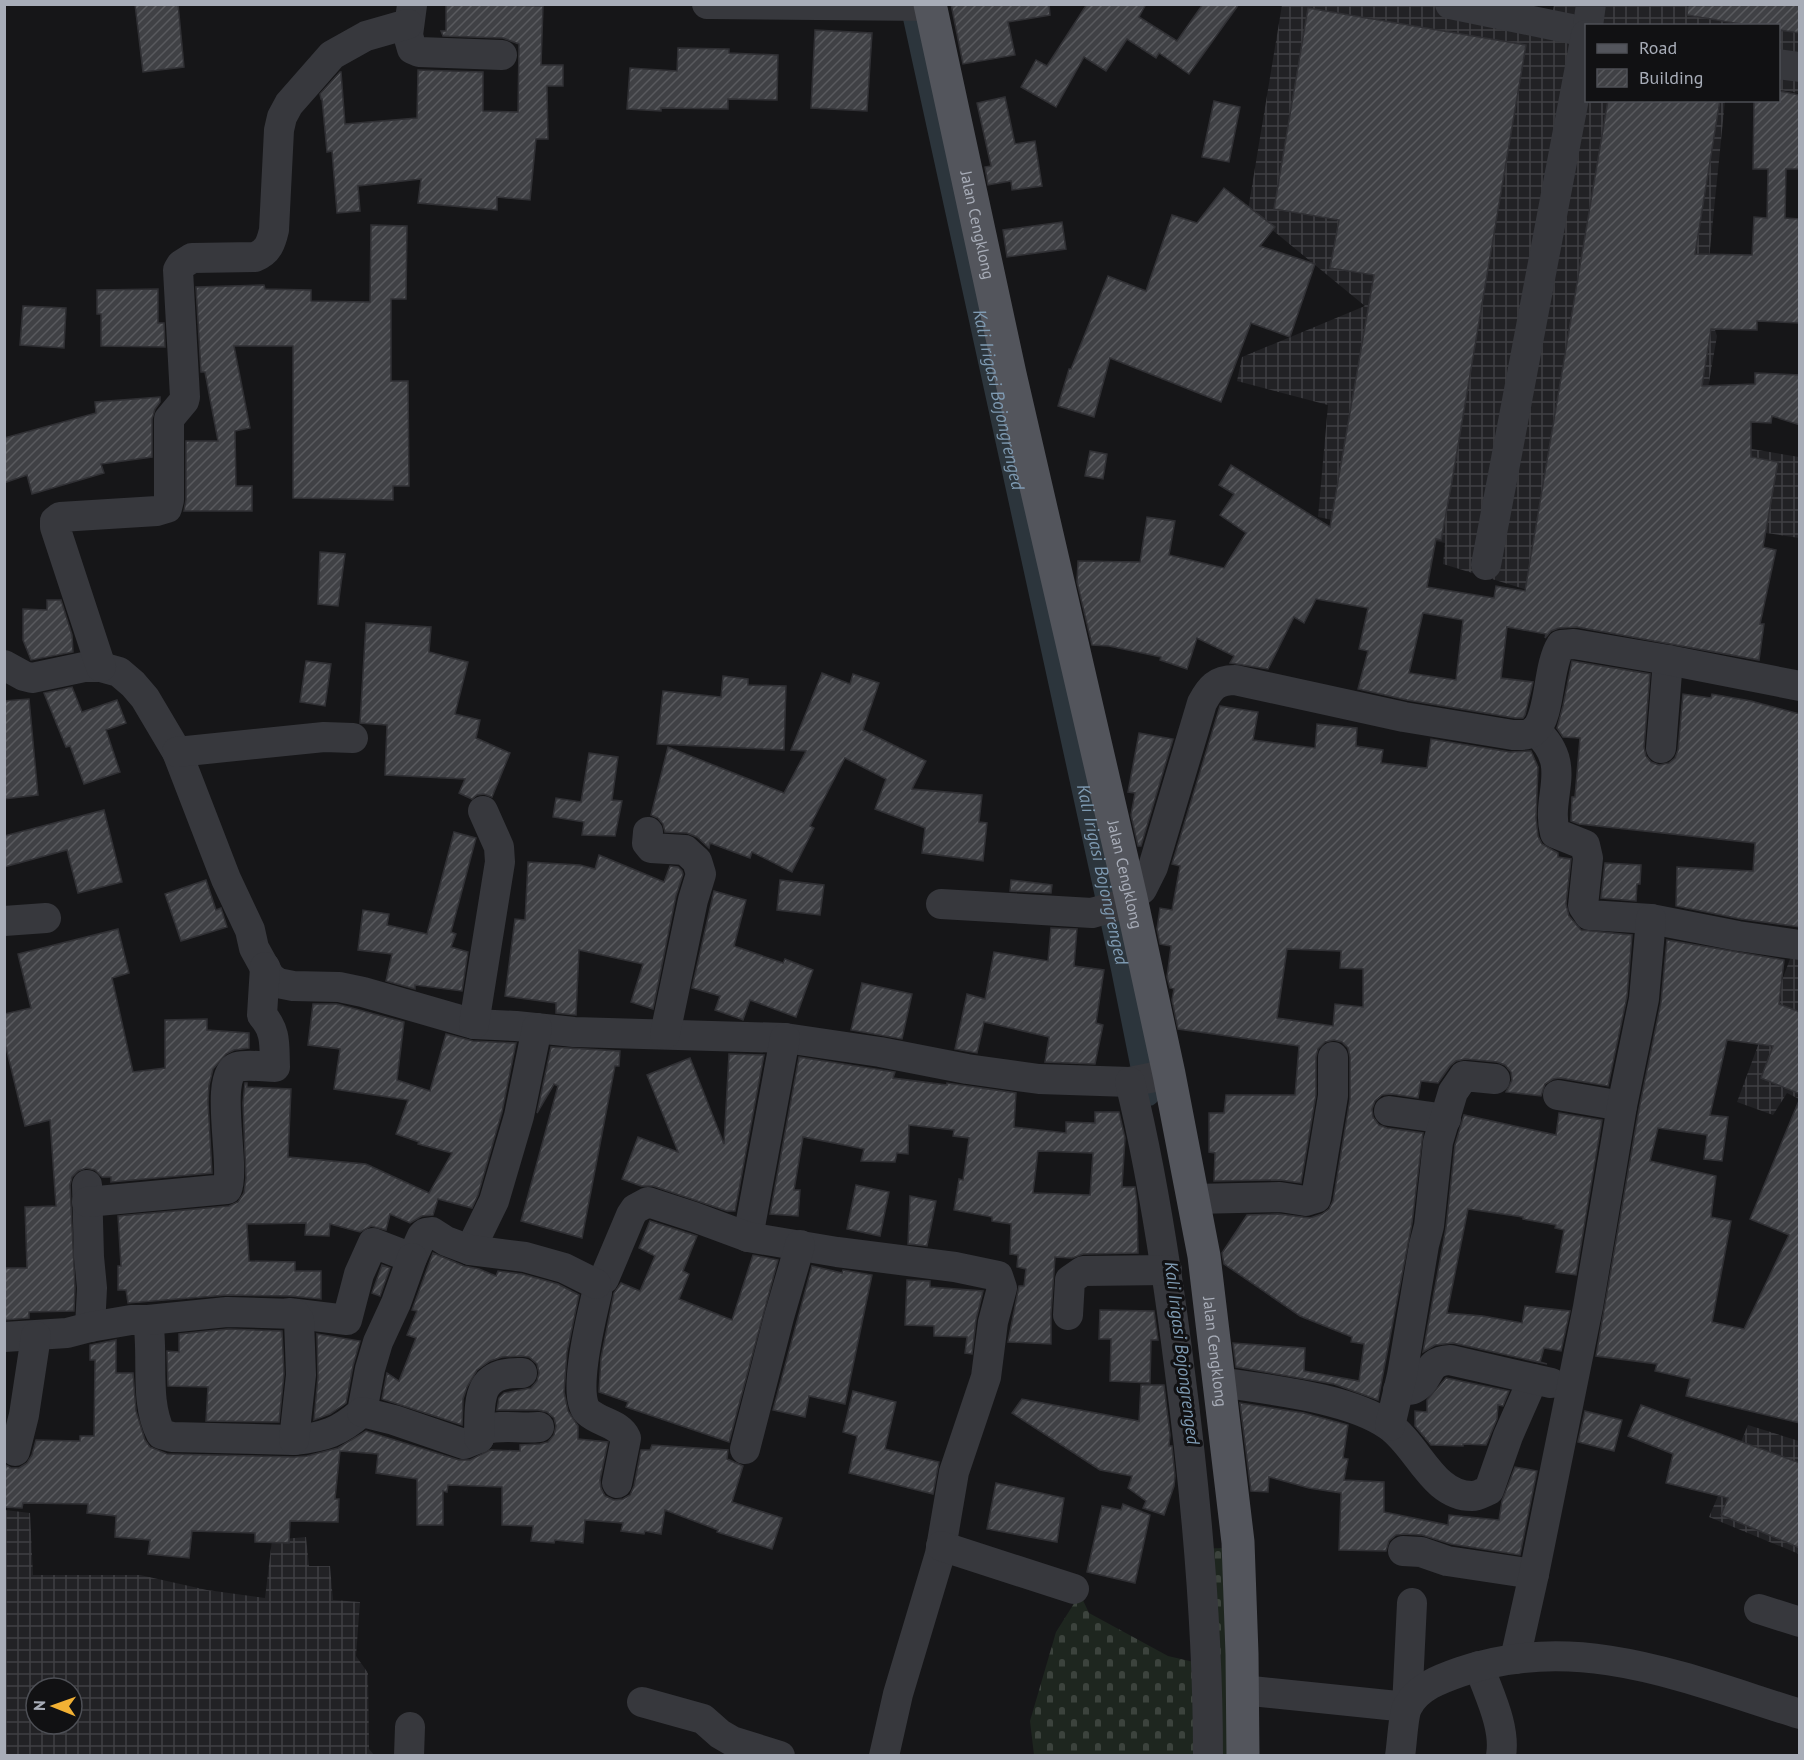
<svg xmlns="http://www.w3.org/2000/svg" width="1804" height="1760" font-family="'PT Sans',sans-serif">
<defs>
<pattern id="industrial-grid" width="8" height="8" patternUnits="userSpaceOnUse" patternTransform="scale(1.5)"><rect width="8" height="8" fill="#222225"/><path d="M0 4h8M4 0v8" fill="none" stroke="#3f3f43"/></pattern>
<pattern id="cemetery-stones" width="16" height="16" patternUnits="userSpaceOnUse" patternTransform="scale(1.5)"><rect width="16" height="16" fill="#1e261f"/><path d="M2 7V4a2 2 0 0 1 4 0v3zM10 15v-3a2 2 0 0 1 4 0v3z" fill="#3c433d"/></pattern>
<pattern id="building-hatch" width="6" height="6" patternUnits="userSpaceOnUse" patternTransform="scale(1.5)"><rect width="6" height="6" fill="#404145"/><path d="M-1 1l2-2M0 6l6-6M5 7l2-2" fill="none" stroke="#595a5e"/></pattern>
</defs>
<rect width="100%" height="100%" fill="#161618"/>
<g fill="url(#industrial-grid)" fill-rule="evenodd">
<polygon points="1282,5 1465,5 1551,19 1554,5 1799,5 1799,93 1779,90 1778,26 1586,26 1586,100 1725,101 1705,299 1717,336 1699,440 1799,457 1799,538 1641,514 1534,592 1443,564 1445,543 1318,517 1328,405 1237,381 1242,357 1365,306 1248,210"/>
<polygon points="1794,948 1799,949 1799,1099 1787,1093 1773,1115 1737,1102"/>
<polygon points="1748,1425 1799,1441 1799,1554 1709,1517"/>
<path d="M5,1510L30,1513L33,1575H140L207,1590L265,1598L272,1540L306,1537L309,1566H330L333,1600L360,1602L356,1656L368,1673L369,1749L374,1755L5,1756ZM36,1688H72V1724H36Z"/>
</g>
<polygon fill="url(#cemetery-stones)" points="1224,1548 1228,1755 1034,1755 1030,1721 1056,1632 1080,1594 1089,1613 1168,1656 1198,1663 1195,1549"/>
<g fill="none" stroke-linecap="round" stroke-linejoin="round">
<path stroke="#2c353c" stroke-width="24" id="s1" d="M912,4L1123,969L1148,1094"/>
</g>
<g fill="url(#building-hatch)" stroke="#303034" stroke-width="1.5" fill-rule="evenodd">
<polygon points="135,4 178,4 184,67 143,72"/>
<polygon points="446,4 543,6 541,65 563,65 563,86 547,86 548,139 536,139 530,200 497,197 497,210 418,203 421,179 358,186 360,211 337,213 332,151 327,152 322,99 321,99 320,94 340,72 341,72 345,124 417,118 418,70 483,72 483,111 518,112 519,44 503,38 443,36 441,31 446,31"/>
<polygon points="951,4 1049,4 1050,15 1008,22 1015,55 963,64"/>
<polygon points="1087,4 1146,4 1139,17 1177,41 1203,4 1239,4 1189,74 1159,53 1156,58 1127,39 1106,71 1084,57 1056,107 1021,87 1036,60 1047,66"/>
<polygon points="1688,4 1800,4 1800,33 1779,30 1779,26 1752,26 1687,15"/>
<path d="M1308,8L1526,45L1451,487L1441,540L1436,539L1427,587L1494,598L1496,586L1525,591L1608,100H1720L1695,254L1752,255L1754,217L1767,218L1768,169H1753L1754,100H1779V91L1800,95V169H1786L1785,218L1800,219V323L1757,321V330L1711,329L1702,386L1755,384V373L1800,375V425L1772,416L1771,423L1751,422V457L1778,462L1763,547L1776,550L1760,624H1764L1759,660L1577,627L1559,628L1551,631L1545,638L1546,634L1507,627L1501,678L1533,682L1525,715L1523,718H1515L1407,700L1358,689L1368,651L1359,649L1368,608L1316,599L1304,623L1294,617L1268,669L1230,663L1234,656L1197,638L1187,669L1160,660L1161,657L1109,646L1092,645L1077,582L1078,561L1140,562L1147,517L1175,521L1169,555L1224,568L1246,533L1220,515L1234,494L1219,485L1231,465L1330,527L1374,275L1330,268L1339,220L1274,209ZM1423,613L1463,620L1456,680L1409,673Z"/>
<polygon points="815,30 872,33 867,111 811,108"/>
<polygon points="678,48 729,49 729,53 778,55 777,100 728,99 728,109 661,108 661,111 627,109 630,68 677,71"/>
<polygon points="1005,97 1015,144 1035,141 1042,186 1012,190 1011,181 988,185 985,167 991,166 977,103"/>
<polygon points="1214,101 1240,107 1229,162 1202,157"/>
<polygon points="1224,188 1275,227 1260,246 1315,264 1290,337 1251,323 1221,402 1110,358 1094,417 1058,406 1069,369 1071,369 1108,276 1146,291 1172,215 1197,223"/>
<polygon points="1062,222 1066,249 1007,257 1003,230"/>
<polygon points="371,225 407,226 406,299 391,299 391,381 408,381 409,486 393,486 393,500 293,498 293,346 234,346 250,428 235,431 236,486 252,486 252,511 184,511 186,500 186,441 218,441 205,372 201,372 196,287 264,285 265,289 311,290 311,301 370,302"/>
<polygon points="158,289 158,323 164,323 165,347 101,346 101,314 97,314 97,290"/>
<polygon points="23,306 66,308 64,348 20,345"/>
<polygon points="160,397 160,402 155,409 152,419 152,457 101,464 104,473 32,494 27,475 4,483 4,438 96,413 95,402"/>
<polygon points="1090,451 1107,454 1103,479 1085,476"/>
<polygon points="320,552 345,554 338,606 318,604"/>
<polygon points="47,600 61,600 72,635 73,652 31,660 23,640 23,609 47,610"/>
<polygon points="366,623 431,627 429,652 468,662 455,714 480,720 476,738 510,753 492,797 484,794 477,795 472,799 459,793 465,779 385,775 387,725 360,723"/>
<polygon points="306,661 331,664 325,706 300,702"/>
<polygon points="1572,661 1650,674 1644,747 1646,756 1651,762 1659,765 1669,763 1675,758 1678,750 1683,694 1711,698 1712,694 1751,701 1800,714 1800,927 1741,919 1676,906 1677,867 1753,871 1755,843 1579,824 1571,821 1572,797 1575,797 1580,738 1563,737 1557,728 1563,706"/>
<polygon points="822,673 850,684 853,674 879,683 863,730 926,761 912,789 982,795 979,822 987,823 983,861 922,853 925,828 875,809 886,779 845,758 810,826 814,828 792,872 752,852 750,858 710,843 709,848 697,837 687,833 665,832 663,824 658,818 651,815 668,747 784,793 806,751 791,750"/>
<polygon points="723,676 748,679 748,685 786,686 784,750 657,744 663,691 721,697"/>
<polygon points="72,687 82,712 117,700 126,723 106,730 120,772 84,784 70,746 66,747 44,693"/>
<polygon points="29,699 38,795 4,799 4,701"/>
<path d="M1220,706L1258,712L1253,740L1315,748L1317,724L1357,728L1356,746L1383,750L1381,763L1427,768L1431,739L1510,752L1531,751L1538,767L1536,818L1538,836L1542,844L1558,853V857L1571,859L1566,904L1569,916L1581,930L1632,935L1627,997L1608,1086L1560,1078L1553,1079L1545,1084L1541,1096L1506,1092L1512,1080L1511,1072L1505,1065L1497,1062L1465,1059L1456,1061L1450,1066L1438,1083L1421,1081L1418,1098L1391,1094L1382,1095L1375,1101L1372,1109L1373,1117L1379,1125L1387,1128L1423,1133L1412,1223L1378,1400L1334,1384L1236,1367L1233,1343L1305,1348L1304,1371L1359,1381L1364,1344L1351,1342L1352,1337L1300,1316L1224,1264L1222,1253L1247,1215L1279,1214L1310,1218L1322,1214L1329,1209L1333,1201L1350,1099V1057L1348,1048L1342,1042L1334,1040L1325,1042L1318,1049L1316,1057V1095L1301,1183L1280,1180L1214,1181L1215,1153L1209,1152V1113H1224L1226,1095H1295L1299,1046L1178,1029L1172,1000L1174,989L1170,988L1167,977L1171,946L1160,944L1157,929L1160,908L1172,910L1180,866L1172,864ZM1287,949L1341,951L1340,968L1363,969V1007L1335,1004L1333,1026L1277,1018Z"/>
<polygon points="1139,733 1173,739 1141,846 1138,846 1131,815 1135,793 1128,792"/>
<polygon points="589,753 618,757 612,800 622,801 615,836 582,835 584,822 553,817 556,798 581,802"/>
<polygon points="104,810 122,882 78,893 67,850 4,867 4,836"/>
<polygon points="454,832 476,838 451,932 456,934 451,947 468,952 462,991 415,985 415,989 386,981 392,954 358,950 363,910 389,914 387,925 427,934"/>
<polygon points="599,855 664,882 670,866 678,867 682,871 683,874 676,896 653,1009 631,1002 643,964 579,950 576,1015 556,1013 556,1003 505,996 515,919 525,920 528,862 580,865 595,869"/>
<polygon points="1605,863 1641,865 1640,884 1637,884 1636,901 1601,898"/>
<polygon points="206,880 216,910 221,908 227,927 181,941 165,894"/>
<polygon points="780,880 824,885 820,915 777,910"/>
<polygon points="1011,880 1052,885 1051,893 1010,891"/>
<polygon points="714,891 746,900 734,946 783,963 785,959 813,970 796,1017 750,1000 743,1020 741,1019 715,1010 720,996 692,988"/>
<polygon points="1051,928 1077,929 1074,966 1104,970 1096,1023 1103,1025 1095,1064 1045,1062 1049,1037 984,1022 977,1053 955,1049 967,994 985,999 994,952 1048,961"/>
<polygon points="118,929 129,973 112,978 133,1072 165,1068 165,1020 207,1019 207,1030 249,1033 249,1048 234,1050 226,1054 213,1069 209,1085 208,1102 212,1173 111,1182 111,1177 102,1177 95,1170 86,1168 78,1171 72,1177 70,1185 75,1288 74,1311 29,1312 29,1318 4,1320 4,1268 27,1268 25,1207 56,1206 50,1120 25,1126 4,1039 4,1014 31,1008 18,954"/>
<polygon points="1667,940 1784,960 1779,1004 1800,1012 1800,1094 1761,1078 1773,1046 1727,1040 1710,1115 1728,1117 1722,1161 1704,1159 1707,1135 1658,1128 1650,1161 1716,1176 1711,1217 1731,1221 1712,1322 1744,1329 1789,1235 1750,1219 1800,1098 1800,1423 1686,1396 1690,1379 1655,1371 1657,1364 1596,1356 1639,1109 1661,1002"/>
<polygon points="862,983 912,994 902,1039 851,1030"/>
<polygon points="313,1004 337,1004 404,1022 397,1080 430,1091 446,1034 473,1041 516,1043 502,1112 478,1195 472,1208 438,1199 433,1215 422,1216 410,1223 390,1214 386,1230 371,1226 360,1232 330,1224 329,1236 305,1235 306,1223 247,1224 249,1261 295,1262 295,1271 321,1271 321,1299 291,1296 227,1295 128,1303 126,1290 118,1290 118,1266 121,1266 118,1216 229,1206 238,1202 244,1193 246,1178 243,1103 245,1083 247,1083 247,1087 291,1089 288,1157 366,1164 429,1193 452,1153 418,1144 419,1142 396,1134 408,1100 334,1089 340,1049 308,1045"/>
<polygon points="551,1047 620,1051 619,1066 615,1066 582,1238 521,1221 558,1086 554,1084 537,1113"/>
<polygon points="729,1054 764,1055 735,1211 727,1211 653,1186 641,1186 622,1179 638,1137 678,1152 647,1075 690,1058 724,1144"/>
<path d="M799,1057L895,1072L893,1078L947,1085V1083L1016,1093L1014,1127L1066,1133V1122L1095,1123V1112H1119L1125,1138L1122,1187H1135L1137,1202L1138,1253L1083,1254L1072,1258L1055,1257L1051,1314V1344L1008,1342L1019,1286H1024L1026,1269L1017,1267L1018,1255L1010,1254L1011,1224L992,1221V1217L954,1210L959,1179L963,1180L969,1138L953,1136L954,1130L909,1125L908,1154L897,1153L895,1162L861,1161L864,1149L803,1137L794,1190H800L798,1216L770,1214ZM1038,1151L1093,1153L1090,1195L1033,1193Z"/>
<polygon points="1559,1113 1602,1120 1576,1275 1556,1272 1564,1230 1555,1228 1556,1225 1523,1219 1523,1217 1468,1209 1447,1313 1483,1316 1522,1323 1525,1306 1570,1311 1561,1351 1544,1348 1540,1362 1547,1364 1453,1343 1435,1345 1423,1352 1446,1228 1455,1145 1464,1115 1556,1135"/>
<polygon points="856,1185 889,1192 880,1236 847,1229"/>
<polygon points="910,1196 936,1201 927,1246 908,1244"/>
<polygon points="650,1221 697,1236 683,1271 689,1274 679,1299 732,1320 753,1255 778,1260 729,1442 626,1407 628,1402 599,1392 601,1358 614,1293 621,1283 640,1291 655,1256 639,1248"/>
<polygon points="433,1253 464,1266 479,1269 496,1276 498,1271 522,1274 558,1284 579,1295 567,1352 564,1392 568,1411 578,1426 578,1439 608,1442 600,1480 601,1488 605,1496 614,1500 623,1499 630,1495 634,1486 641,1450 650,1450 652,1445 728,1450 727,1459 743,1466 732,1502 782,1518 772,1549 717,1532 718,1530 665,1510 661,1534 645,1531 644,1534 621,1531 623,1523 585,1520 583,1543 555,1540 554,1543 531,1541 533,1526 502,1525 502,1487 448,1485 447,1492 443,1491 443,1525 417,1525 417,1479 376,1473 378,1454 340,1451 335,1499 339,1499 338,1522 290,1521 289,1543 255,1542 255,1533 192,1531 189,1558 148,1554 150,1540 115,1537 116,1516 87,1513 88,1504 23,1503 22,1508 4,1507 4,1464 11,1468 19,1468 27,1463 32,1455 36,1440 80,1441 80,1436 94,1436 95,1360 90,1360 90,1345 116,1340 116,1373 133,1373 136,1411 145,1440 150,1447 167,1454 294,1457 307,1456 338,1448 366,1431 459,1460 470,1460 490,1450 520,1451 520,1445 540,1444 548,1442 554,1435 556,1426 554,1418 547,1412 538,1410 497,1410 499,1398 504,1393 531,1388 537,1381 539,1373 537,1364 529,1357 521,1356 502,1357 490,1361 477,1370 467,1387 463,1399 462,1425 382,1399 387,1373 399,1381 416,1338 407,1335 417,1311 412,1310"/>
<polygon points="382,1265 390,1268 380,1296 372,1293"/>
<polygon points="812,1266 842,1273 843,1270 872,1275 845,1404 809,1396 805,1417 773,1410"/>
<polygon points="907,1280 930,1281 930,1287 983,1291 976,1320 972,1354 965,1353 967,1337 934,1336 934,1326 905,1325"/>
<polygon points="1100,1310 1154,1311 1158,1340 1151,1340 1150,1383 1110,1381 1111,1339 1099,1339"/>
<polygon points="228,1329 282,1331 284,1374 279,1422 206,1421 208,1387 168,1386 167,1351 179,1352 179,1334"/>
<polygon points="317,1334 360,1341 353,1366 346,1403 330,1414 314,1420 318,1377"/>
<polygon points="1446,1378 1509,1391 1503,1406 1498,1405 1497,1419 1486,1445 1463,1444 1463,1446 1431,1445 1415,1426 1415,1411 1427,1412 1427,1400"/>
<polygon points="1141,1385 1164,1385 1170,1435 1169,1446 1172,1446 1175,1476 1174,1486 1164,1515 1143,1508 1146,1501 1128,1488 1132,1476 1100,1470 1012,1413 1022,1399 1139,1421"/>
<polygon points="853,1391 896,1402 885,1449 939,1462 933,1494 849,1473 857,1436 843,1432"/>
<polygon points="1240,1403 1304,1413 1348,1425 1343,1458 1348,1459 1344,1480 1384,1482 1384,1512 1448,1525 1449,1515 1499,1520 1502,1501 1515,1467 1537,1471 1520,1555 1451,1544 1422,1535 1404,1534 1396,1535 1389,1541 1386,1551 1339,1550 1341,1493 1309,1488 1269,1477 1268,1492 1251,1491"/>
<polygon points="1641,1405 1800,1463 1800,1548 1721,1515 1728,1498 1666,1483 1673,1454 1628,1436"/>
<polygon points="1585,1411 1622,1420 1614,1451 1578,1442"/>
<polygon points="996,1483 1064,1498 1057,1542 987,1529"/>
<polygon points="1123,1504 1150,1515 1135,1583 1087,1572 1102,1506 1121,1510"/>
</g>
<g fill="none" stroke-linecap="round" stroke-linejoin="round">
<g stroke="#37383d" stroke-width="30">
<polyline points="707,4 930,6"/>
<polyline points="1450,4 1586,32"/>
<polyline points="412,5 408,35 412,49 419,52 502,55"/>
<polyline points="1588,26 1591,4"/>
<polyline points="1778,64 1800,67"/>
<polyline points="1486,565 1586,35"/>
<polyline points="4,665 24,676 32,678 84,667 101,667 119,672 133,684 145,698 177,752 226,879 250,930 254,948 270,977 278,983 293,986 339,987 363,992 474,1024 516,1026 574,1032 785,1038 880,1052 967,1069 1039,1079 1130,1082 1169,1074"/>
<path d="M101,667L55,527V521L60,517L157,511L167,508L169,500V419L184,401L185,397L178,270L181,265L192,258L255,257C268,252 271,243 274,230L279,130L282,117L289,104L332,55L366,36L408,24"/>
<path d="M1535,730C1575,766 1545,794 1555,833L1585,845L1588,858L1583,906L1589,915L1651,919L1738,936L1800,945"/>
<polyline points="1661,748 1668,660"/>
<polyline points="177,752 324,737 353,738"/>
<polyline points="648,832 647,843 651,848 685,850 697,861 701,874 693,900 665,1034"/>
<path d="M941,904L1092,913L1120,905L1142,889L1153,867L1202,703C1210,688 1216,680 1235,680L1404,717L1513,735C1520,735 1529,736 1535,730C1551,715 1547,667 1561,645L1574,644L1668,660L1800,686"/>
<polyline points="4,921 46,918"/>
<polyline points="474,1024 500,862 499,847 483,811"/>
<path d="M1130,1082C1153,1176 1167,1270 1179,1365C1196,1494 1208,1625 1208,1756"/>
<polyline points="1558,1095 1622,1106"/>
<polyline points="1389,1111 1446,1119"/>
<polyline points="87,1185 89,1257 92,1288 90,1327"/>
<polyline points="1193,1199 1280,1197 1306,1201 1316,1198 1333,1096 1333,1057"/>
<path d="M87,1202L227,1189C236,1167 213,1075 237,1067C248,1064 264,1067 275,1067C274,1046 277,1032 262,1015L265,967"/>
<polyline points="748,1237 785,1038"/>
<polyline points="470,1250 494,1201 519,1116 537,1028"/>
<polyline points="596,1284 604,1279 631,1215 635,1209 648,1202 694,1217 748,1237 837,1252 955,1267 998,1276 1002,1288 993,1322 986,1377 954,1472 940,1554 898,1694 884,1756"/>
<path d="M596,1284L597,1293C592,1315 571,1397 588,1412C600,1423 619,1423 626,1438L617,1483"/>
<polyline points="289,1313 347,1320 359,1274 373,1243 412,1258 422,1236 425,1233 432,1232 446,1241 470,1250 525,1257 564,1268 596,1284"/>
<polyline points="1068,1315 1070,1280 1083,1271 1167,1270"/>
<path d="M148,1320C154,1357 144,1401 161,1434L172,1437L294,1440C325,1437 339,1432 362,1412L370,1369L378,1342L396,1303L412,1258"/>
<polyline points="4,1337 67,1333 90,1327 131,1320 148,1320 227,1312 295,1314 299,1320 301,1375 294,1440"/>
<path d="M1220,1382C1269,1390 1347,1397 1388,1425C1418,1445 1432,1496 1472,1496C1478,1496 1484,1492 1489,1490L1508,1436L1533,1379"/>
<path d="M1398,1390C1402,1390 1409,1391 1413,1389C1432,1380 1424,1361 1450,1360L1551,1383"/>
<path d="M362,1412L394,1420L464,1444L479,1438L483,1430C501,1424 520,1429 539,1427"/>
<polyline points="1390,1426 1402,1375 1424,1245 1429,1226 1438,1142 1453,1092 1464,1076 1495,1079"/>
<path d="M479,1438C480,1402 475,1371 522,1373"/>
<polyline points="745,1449 779,1317 800,1245"/>
<polyline points="15,1451 24,1415 36,1336"/>
<polyline points="941,1546 1074,1589"/>
<polyline points="1403,1551 1421,1552 1447,1561 1534,1574"/>
<polyline points="1759,1609 1800,1622"/>
<polyline points="1515,1659 1534,1574 1588,1307 1622,1106 1644,999 1651,919"/>
<path d="M1479,1666C1488,1693 1506,1726 1501,1756"/>
<polyline points="1242,1690 1407,1707 1412,1603"/>
<polyline points="642,1702 703,1719 720,1734 732,1741 780,1756"/>
<polyline points="409,1756 410,1727"/>
<path d="M1400,1756C1402,1745 1403,1714 1408,1706C1418,1687 1440,1679 1460,1672C1578,1631 1687,1679 1800,1714"/>
</g>
<path stroke="#53555c" stroke-width="33" id="s2" d="M930,4L1010,374L1131,898L1169,1074L1204,1256L1238,1542L1242,1654L1243,1756"/>
</g>
<g text-anchor="middle" stroke-width="6" stroke-linejoin="round" paint-order="stroke">
<g font-size="16" fill="#a8adb8" stroke="#111113">
<text dy="6" stroke="none"><textPath href="#s2" startOffset="226">Jalan Cengklong</textPath></text>
<text dy="6" stroke="none"><textPath href="#s2" startOffset="892">Jalan Cengklong</textPath></text>
<text dy="6" stroke="none"><textPath href="#s2" startOffset="1378">Jalan Cengklong</textPath></text>
</g>
<g font-size="18" font-style="italic" fill="#7f9bb3" stroke="#111113">
<text dy="6" stroke="none"><textPath href="#s1" startOffset="405">Kali Irigasi Bojongrenged</textPath></text>
<text dy="6" stroke="none"><textPath href="#s1" startOffset="891">Kali Irigasi Bojongrenged</textPath></text>
<text transform="translate(1182 1353) rotate(83)" y="6">Kali Irigasi Bojongrenged</text>
</g>
</g>
<rect width="1804" height="1760" fill="none" stroke="#a8adb8" stroke-width="12"/>
<rect x="1585" y="24" width="195" height="78" fill="#111113" stroke="#4d4f55" stroke-width="1.5"/>
<rect x="1597" y="44" width="30" height="9" fill="#53555c" stroke="#4d4f55" stroke-width="1.5"/>
<text x="1639" y="54" font-size="18" fill="#a8adb8">Road</text>
<rect x="1597" y="69" width="30" height="18" fill="url(#building-hatch)" stroke="#4d4f55" stroke-width="1.5"/>
<text x="1639" y="84" font-size="18" fill="#a8adb8">Building</text>
<g transform="translate(54 1706) rotate(271)"><circle r="28" fill="#111113" stroke="#4d4f55" stroke-width="1.5"/>
<path d="M0-4.5L10 22L0 15L-10 22Z" fill="#f2b134"/>
<text y="-9" font-size="16" font-weight="bold" text-anchor="middle" fill="#a8adb8">N</text>
</g>
</svg>
